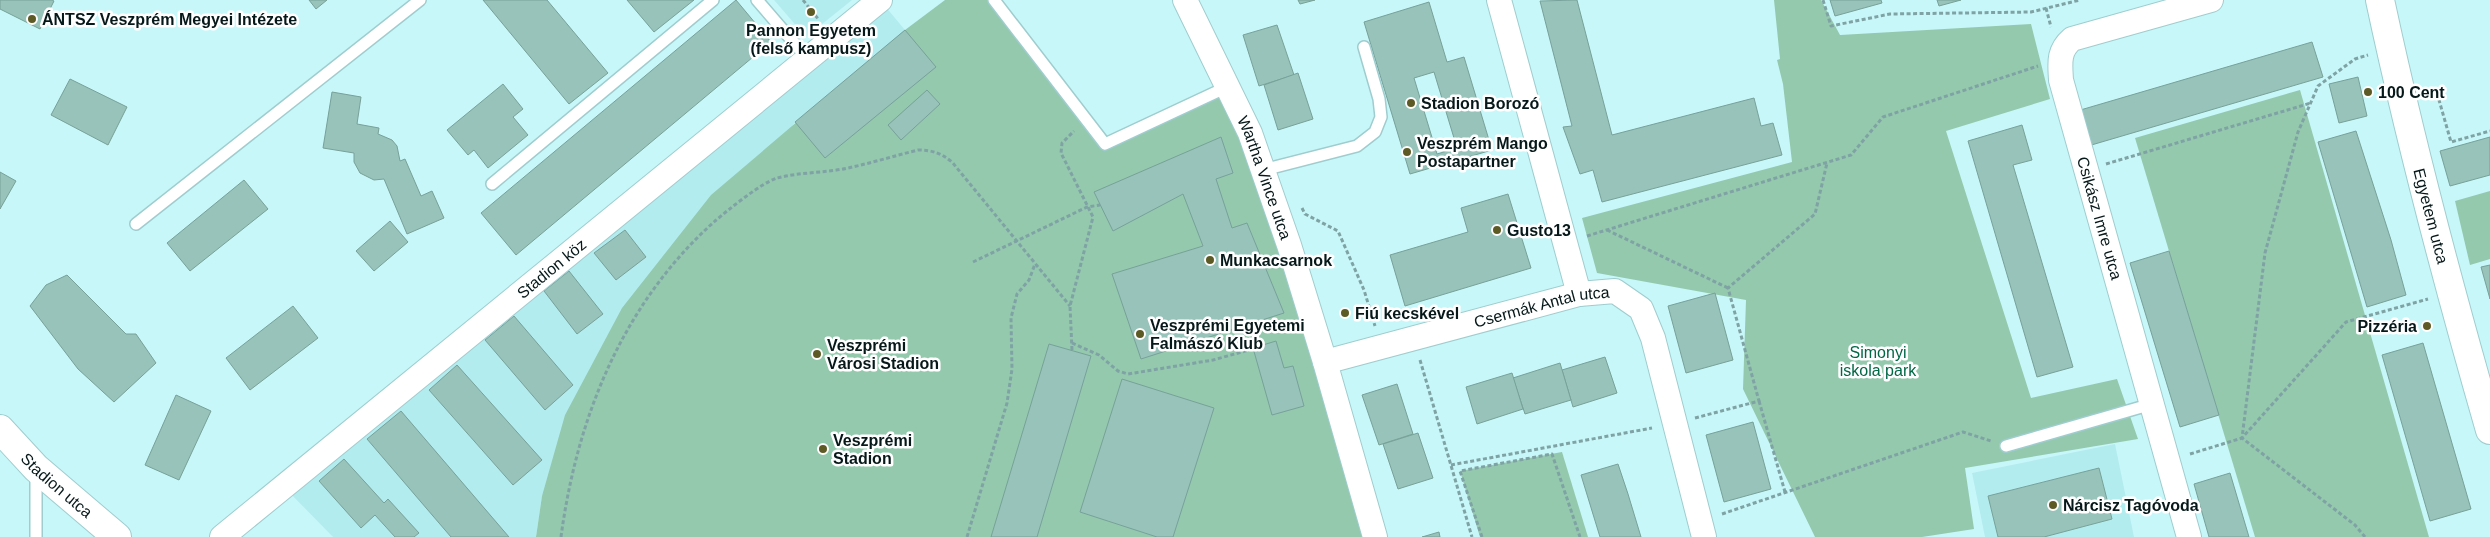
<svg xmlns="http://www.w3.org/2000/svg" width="2490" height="537" font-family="Arial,sans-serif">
<rect width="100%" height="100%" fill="#c8f7f9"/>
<g fill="#b3ecef">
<polygon points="774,0 852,0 806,37"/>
<polygon points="880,0 905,30 795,122 542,496 536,537 333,537 284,487"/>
<polygon points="2115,444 2134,537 1985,537 1972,473"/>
</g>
<g fill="#94c9ae">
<polygon points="945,0 993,0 1105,144 1227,85 1375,537 536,537 542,496 565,415 622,308 711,195 905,30"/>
<polygon points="1774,0 1821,0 1840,35 2031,24 2050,99 1946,131 2031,398 2117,379 2138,439 1965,468 1974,529 1922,537 1815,537 1743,389 1746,300 1597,273 1582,218 1792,162 1783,84 1777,60 1780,59"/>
<polygon points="2300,90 2429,537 2255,537 2135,138"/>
<polygon points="2490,191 2490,259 2470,265 2455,201"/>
<polygon points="1562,452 1588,537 1480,537 1460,471"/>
</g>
<g fill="#97c3ba" stroke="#77a199" fill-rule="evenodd">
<polygon points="0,0 52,0 54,1 40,29 0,9"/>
<polygon points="309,0 327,0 316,9"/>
<polygon points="483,0 547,0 608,73 569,104"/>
<polygon points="627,0 694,0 654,32"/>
<polygon points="736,0 771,42 516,255 481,213"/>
<polygon points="1298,0 1315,0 1300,4"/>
<polygon points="1577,0 1612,135 1754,98 1761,126 1773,123 1782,155 1602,202 1593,170 1580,174 1563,127 1572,126 1540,1"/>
<polygon points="1830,0 1881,0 1882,3 1835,16"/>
<polygon points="1937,0 1961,0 1939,6"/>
<path d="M1429,2L1447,62L1464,57L1492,150L1410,174L1364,22ZM1434,72L1457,148L1437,154L1414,78Z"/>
<polygon points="1277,25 1294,75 1259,86 1243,35"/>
<polygon points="905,30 936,67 825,158 795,122"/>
<polygon points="2312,42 2323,77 2088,146 2077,111"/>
<polygon points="1298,73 1313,119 1278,130 1264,85"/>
<polygon points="2358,77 2367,116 2339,123 2329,84"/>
<polygon points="70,79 127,107 108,145 51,115"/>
<polygon points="503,84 523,109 513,117 528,135 488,168 474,150 468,155 447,130"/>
<polygon points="927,90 940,104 901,140 888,125"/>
<polygon points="332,92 361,97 357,124 379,128 378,134 392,140 397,146 400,161 405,159 421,196 432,191 444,218 407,234 384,179 374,180 360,173 354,162 354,153 323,148"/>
<polygon points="2022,125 2032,160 2013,165 2073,367 2037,377 1968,141"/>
<polygon points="2356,131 2391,240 2406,295 2367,307 2318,142"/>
<polygon points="1221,137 1233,173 1216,179 1232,228 1247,223 1284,313 1141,359 1112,274 1203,246 1183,194 1113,231 1094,192"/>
<polygon points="2490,137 2490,175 2450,186 2440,151"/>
<polygon points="0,172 16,181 0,209"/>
<polygon points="244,180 268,209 190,271 167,243"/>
<polygon points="1508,194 1531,268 1405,306 1390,255 1468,232 1461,208"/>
<polygon points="390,221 408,242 374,271 356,251"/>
<polygon points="625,230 646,257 616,280 594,253"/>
<polygon points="2169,251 2219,415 2180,427 2130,263"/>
<polygon points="2490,265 2490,299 2481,267"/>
<polygon points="569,271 603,314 577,334 544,291"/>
<polygon points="67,275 126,334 136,334 156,363 114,402 78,369 30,306 46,285"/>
<polygon points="1715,293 1733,360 1686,373 1668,306"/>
<polygon points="293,306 318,338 250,390 226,358"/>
<polygon points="514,316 573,385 545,410 485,340"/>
<polygon points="1276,341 1284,368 1293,366 1304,406 1272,415 1253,348"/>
<polygon points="2423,343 2471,509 2430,521 2382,355"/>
<polygon points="1049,344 1091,356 1037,537 991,537"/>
<polygon points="1605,357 1617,393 1573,407 1562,370"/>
<polygon points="1560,363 1571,400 1525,414 1513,378"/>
<polygon points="457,365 542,460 513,485 429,390"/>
<polygon points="1512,373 1523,409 1477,424 1466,387"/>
<polygon points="1122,379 1214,408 1173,537 1157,537 1080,512"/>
<polygon points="1397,384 1413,434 1379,445 1362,395"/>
<polygon points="176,395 211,411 179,480 145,465"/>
<polygon points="401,411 509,537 451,537 367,439"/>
<polygon points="1753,422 1771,489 1724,502 1706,435"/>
<polygon points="1418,433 1433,478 1398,489 1383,444"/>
<polygon points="344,459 384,503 388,499 419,533 414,537 395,537 375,515 361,528 319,481"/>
<polygon points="1618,464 1628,494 1641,537 1600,537 1581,475"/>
<polygon points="2099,468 2112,519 2044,537 1998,537 1988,496"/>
<polygon points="2230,473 2249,537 2209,537 2194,484"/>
<polygon points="1439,532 1440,537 1422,537"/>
</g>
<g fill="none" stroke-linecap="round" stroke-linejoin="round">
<defs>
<g id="service">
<polyline points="757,0 808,59"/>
<polyline points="994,0 1105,144 1227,87"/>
<polyline points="1263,170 1357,146 1375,132 1381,117 1379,99 1364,47"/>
<polyline points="492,184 713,0"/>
<polyline points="136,224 420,0"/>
<polyline points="2006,446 2152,404"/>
<polyline points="36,537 36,472"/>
</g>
<g id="minor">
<path id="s1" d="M1185,0L1250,133L1289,245L1325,362L1375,537"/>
<polyline points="1499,0 1579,294"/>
<path id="s2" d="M1325,362L1579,294L1615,291L1641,309L1653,338L1704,537"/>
<path id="s3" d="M222,537L880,0"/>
<path d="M2189,537L2061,80C2060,63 2058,51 2072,39L2211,0"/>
</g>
<g id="tertiary">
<path id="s4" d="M2380,0C2411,145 2449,288 2490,430"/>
<path id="s5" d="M0,429L36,468L117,537"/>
</g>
</defs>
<use href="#service" stroke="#9fcdcf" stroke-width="14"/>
<use href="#minor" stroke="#9fcdcf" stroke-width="26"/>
<use href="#tertiary" stroke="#9fcdcf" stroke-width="30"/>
<g stroke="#7fa3a4" stroke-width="3" stroke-dasharray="4 2.5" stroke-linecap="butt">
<polyline points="803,0 819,20"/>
<polyline points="1823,0 1831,26 1890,14 2031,12 2080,0"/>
<polyline points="2046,8 2051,27"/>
<polyline points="2437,93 2451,142 2490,131"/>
<polyline points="2106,164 2311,103"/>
<polyline points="1302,208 1305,214 1338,231 1364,290 1375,326"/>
<polyline points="1607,230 1728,288"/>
<polyline points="1587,236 1851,155 1883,117 2038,66"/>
<polyline points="973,262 1087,207 1100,205"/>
<polyline points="1072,343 1099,355 1118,371 1128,374 1213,360 1249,350"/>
<polyline points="1072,350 1070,306 1093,217 1061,153 1062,143 1074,131"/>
<polyline points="1420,360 1472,537"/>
<polyline points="1759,401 1785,492"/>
<polyline points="1695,418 1759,401 1728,288 1815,214 1827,163"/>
<polyline points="2190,454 2242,438 2265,253 2298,132 2318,86 2355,59 2368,55"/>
<polyline points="1451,465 1652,428"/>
<polyline points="1722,514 1963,432 1991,441"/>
<path d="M561,537C577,417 623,303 715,221C728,210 761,183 777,178C800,172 825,173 848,168C871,163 894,156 918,150C932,150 941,153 952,162L1070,306"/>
<polyline points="967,537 1007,403 1012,369 1011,318 1017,294 1029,280 1035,264"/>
<polyline points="1482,537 1460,471 1552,454 1580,537"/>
<polyline points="2365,537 2355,525 2242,438 2346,322 2428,299"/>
</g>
<use href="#service" stroke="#fff" stroke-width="11"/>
<use href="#minor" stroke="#fff" stroke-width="24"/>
<use href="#tertiary" stroke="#fff" stroke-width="28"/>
</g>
<g fill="#5d5a26" stroke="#fff" stroke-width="2">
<circle cx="811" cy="12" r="5"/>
<circle cx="32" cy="19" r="5"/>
<circle cx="2368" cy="92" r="5"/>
<circle cx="1411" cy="103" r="5"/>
<circle cx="1407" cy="152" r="5"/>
<circle cx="1497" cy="230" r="5"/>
<circle cx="1210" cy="260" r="5"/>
<circle cx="1345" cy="313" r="5"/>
<circle cx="2427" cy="326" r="5"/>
<circle cx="1140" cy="334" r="5"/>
<circle cx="817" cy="354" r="5"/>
<circle cx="823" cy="449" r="5"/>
<circle cx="2053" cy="505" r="5"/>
</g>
<g text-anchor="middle" stroke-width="5" stroke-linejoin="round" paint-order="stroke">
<g font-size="16" font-weight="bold" fill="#061819" stroke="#fff" text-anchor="start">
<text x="42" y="25">ÁNTSZ Veszprém Megyei Intézete</text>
<text x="811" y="36" text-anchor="middle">Pannon Egyetem<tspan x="811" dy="18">(felső kampusz)</tspan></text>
<text x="2378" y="98">100 Cent</text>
<text x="1421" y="109">Stadion Borozó</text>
<text x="1417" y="149">Veszprém Mango<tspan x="1417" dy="18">Postapartner</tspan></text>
<text x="1507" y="236">Gusto13</text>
<text x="1220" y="266">Munkacsarnok</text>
<text x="1355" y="319">Fiú kecskével</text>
<text x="1150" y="331">Veszprémi Egyetemi<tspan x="1150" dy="18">Falmászó Klub</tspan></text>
<text x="2417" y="332" text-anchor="end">Pizzéria</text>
<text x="827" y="351">Veszprémi<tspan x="827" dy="18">Városi Stadion</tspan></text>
<text x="833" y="446">Veszprémi<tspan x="833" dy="18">Stadion</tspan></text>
<text x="2063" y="511">Nárcisz Tagóvoda</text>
</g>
<g font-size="16" fill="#061819" stroke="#fff">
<text dy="6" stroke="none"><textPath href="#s1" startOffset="195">Wartha Vince utca</textPath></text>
<text dy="6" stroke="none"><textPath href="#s4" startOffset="222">Egyetem utca</textPath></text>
<text transform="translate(2100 218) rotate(74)" y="6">Csikász Imre utca</text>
<text dy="6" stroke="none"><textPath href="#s3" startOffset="425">Stadion köz</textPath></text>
<text dy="6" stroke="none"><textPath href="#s2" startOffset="224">Csermák Antal utca</textPath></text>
<text dy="6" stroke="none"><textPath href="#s5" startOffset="80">Stadion utca</textPath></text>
</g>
<g font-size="16" fill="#016745" stroke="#fff">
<text x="1878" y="358">Simonyi<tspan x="1878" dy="18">iskola park</tspan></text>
</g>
</g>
</svg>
